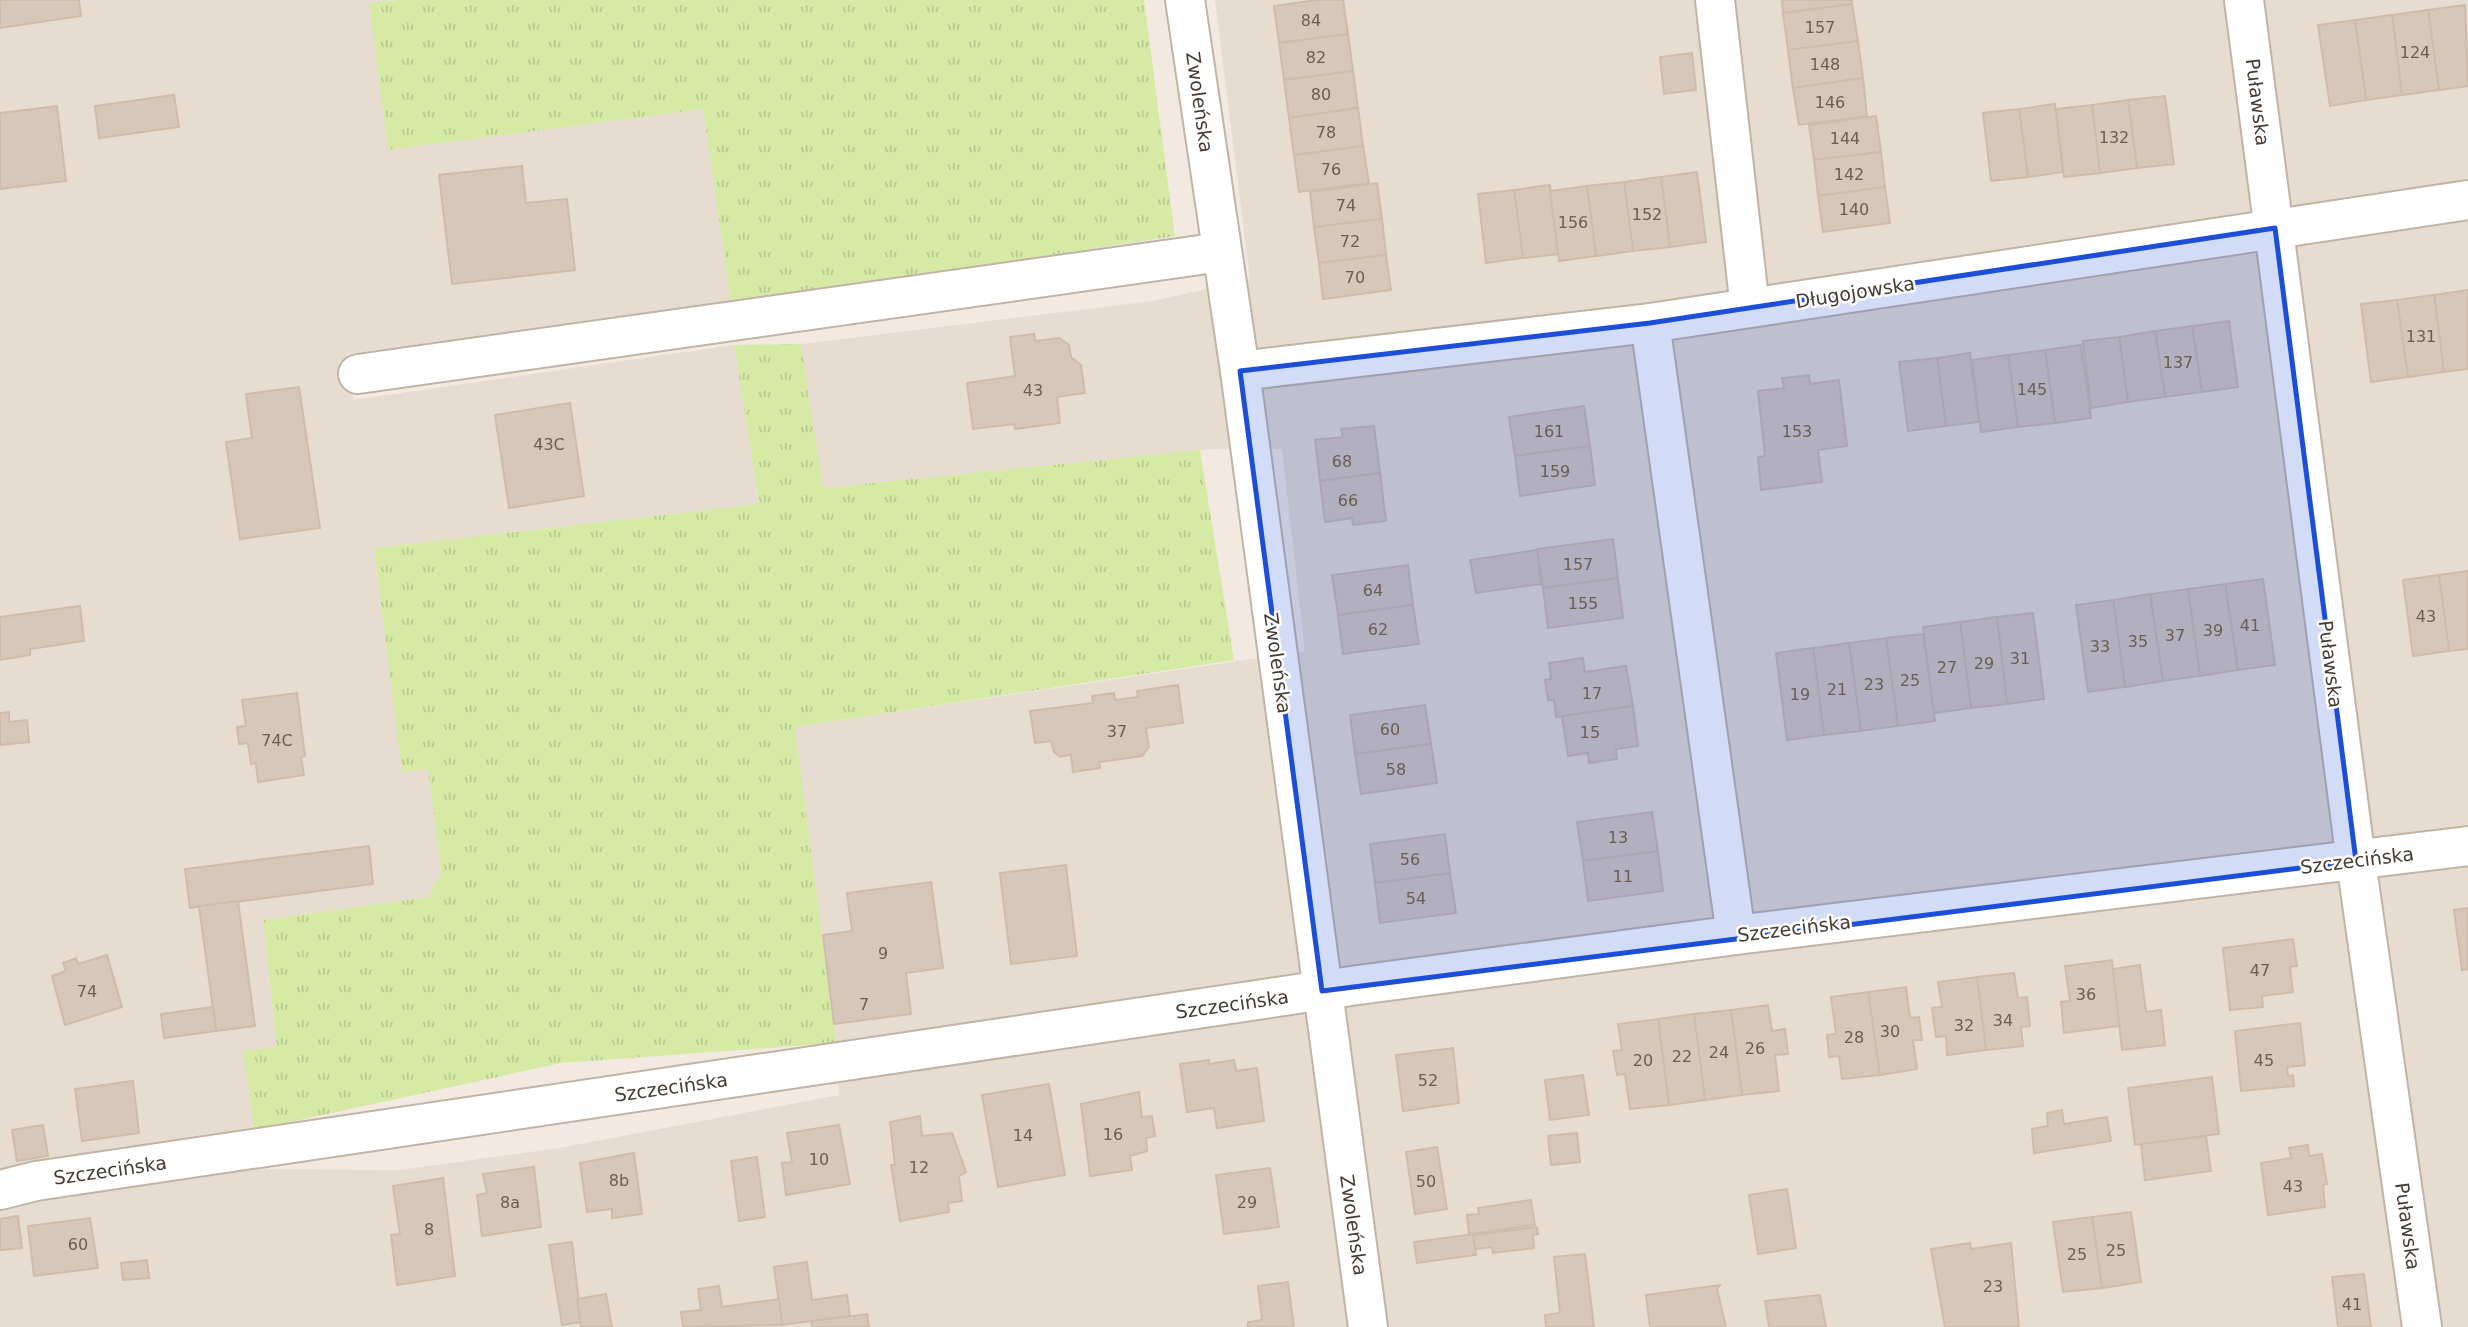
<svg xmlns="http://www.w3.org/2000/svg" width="2468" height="1327" font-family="'DejaVu Sans',sans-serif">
<defs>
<pattern id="grass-tufts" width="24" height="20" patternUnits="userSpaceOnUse" patternTransform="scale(1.75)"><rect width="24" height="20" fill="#d6eaa6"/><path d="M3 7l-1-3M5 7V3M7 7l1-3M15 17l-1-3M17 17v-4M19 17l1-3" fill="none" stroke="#b9c98f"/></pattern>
</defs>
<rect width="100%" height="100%" fill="#f2eae1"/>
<polygon fill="#e6dccf" points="0,0 397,0 370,3 388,150 703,109 731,304 346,354 353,400 734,345 759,504 374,548 403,772 428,769 441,873 428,897 263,920 277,1047 244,1052 259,1169 400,1170 559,1148 839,1095 836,1043 795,727 1305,651 1282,449 1213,449 822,488 801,344 1153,301 1250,279 1215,0 2468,0 2468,1327 0,1327"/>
<g fill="url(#grass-tufts)">
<polygon points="397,0 1144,0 1175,236 731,304 703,109 388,150 369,3"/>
<polygon points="801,344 823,488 1200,450 1234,660 795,727 836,1043 561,1063 254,1130 243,1051 277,1047 263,920 428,897 441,873 428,769 402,772 374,548 759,504 734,345"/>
</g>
<g fill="#d7c7b9" stroke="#cfbba9" stroke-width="2">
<polygon points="0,0 79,0 81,16 0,28"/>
<polygon points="1317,0 1343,0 1348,34 1279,43 1274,6"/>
<polygon points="1782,0 1852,0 1852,4 1783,13"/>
<polygon points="1852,4 1858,41 1788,50 1783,13"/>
<polygon points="2465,5 2468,86 2439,90 2428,10"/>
<polygon points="2428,10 2439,90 2402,95 2392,15"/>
<polygon points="2392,15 2402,95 2366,100 2355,20"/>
<polygon points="2355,20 2366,100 2330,106 2318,25"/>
<polygon points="1348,34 1353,71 1284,80 1279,43"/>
<polygon points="1858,41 1863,78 1793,88 1788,50"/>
<polygon points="1692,53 1696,90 1664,94 1660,57"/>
<polygon points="1353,71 1358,108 1289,118 1284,80"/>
<polygon points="1863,78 1867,116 1799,125 1793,88"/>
<polygon points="174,95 179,127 99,138 95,106"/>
<polygon points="2165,96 2174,164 2137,168 2128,100"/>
<polygon points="2128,100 2137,168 2100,173 2092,105"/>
<polygon points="2055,104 2063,172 2028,177 2019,109"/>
<polygon points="2092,105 2100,173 2064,177 2056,109"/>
<polygon points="57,106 66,181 0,189 0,113"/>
<polygon points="1358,108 1363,146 1294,155 1289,118"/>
<polygon points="2019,109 2028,177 1991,181 1983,113"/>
<polygon points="1876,116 1881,152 1814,160 1809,125"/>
<polygon points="1363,146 1369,183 1299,192 1294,155"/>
<polygon points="1881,152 1885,187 1818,196 1814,160"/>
<polygon points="522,166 526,203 567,199 575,270 452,284 439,175"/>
<polygon points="1697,172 1706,242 1670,247 1661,177"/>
<polygon points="1661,177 1670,247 1633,251 1624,182"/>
<polygon points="1624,182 1633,251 1596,256 1587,186"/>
<polygon points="1377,183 1382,219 1314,227 1310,192"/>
<polygon points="1550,185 1558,254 1523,258 1514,190"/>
<polygon points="1587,186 1596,256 1559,261 1550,191"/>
<polygon points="1885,187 1890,223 1823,232 1818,196"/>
<polygon points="1514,190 1523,258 1486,263 1478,194"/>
<polygon points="1382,219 1386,255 1319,263 1314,227"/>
<polygon points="1386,255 1391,290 1323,299 1319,263"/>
<polygon points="2468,290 2468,369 2444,372 2434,295"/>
<polygon points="2434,295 2444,372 2408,377 2397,300"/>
<polygon points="2397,300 2408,377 2371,382 2361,304"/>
<polygon points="2229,321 2238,387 2202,392 2192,326"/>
<polygon points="2192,326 2202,392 2165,397 2155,331"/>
<polygon points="2155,331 2165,397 2128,402 2119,337"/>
<polygon points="1034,334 1035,341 1059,338 1069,345 1071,357 1081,365 1085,393 1057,397 1060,423 1015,429 1014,424 973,429 967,383 1015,376 1010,337"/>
<polygon points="2119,337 2128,402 2091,408 2083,341"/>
<polygon points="2081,345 2091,418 2055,423 2045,350"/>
<polygon points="2045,350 2055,423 2018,427 2008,355"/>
<polygon points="1970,353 1979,422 1946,426 1937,358"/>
<polygon points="2008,355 2018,427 1981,432 1972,360"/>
<polygon points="1937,358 1946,426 1908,431 1899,362"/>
<polygon points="1809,375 1810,384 1839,380 1847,446 1818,450 1822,482 1761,490 1758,457 1765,456 1758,391 1784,388 1782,378"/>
<polygon points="299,387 320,528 240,539 226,442 252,438 246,394"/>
<polygon points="570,403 584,496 509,508 495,415"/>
<polygon points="1584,406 1590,446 1515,456 1509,417"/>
<polygon points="1374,426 1380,473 1320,481 1315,440 1343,437 1341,429"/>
<polygon points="1590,446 1595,485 1520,496 1515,456"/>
<polygon points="1380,473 1386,521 1353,525 1352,518 1325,522 1320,481"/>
<polygon points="1613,539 1618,578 1543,588 1537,549"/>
<polygon points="1537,550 1541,584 1476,593 1470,560"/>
<polygon points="1408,565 1413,605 1338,615 1332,575"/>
<polygon points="2468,571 2468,649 2449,651 2439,575"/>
<polygon points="2439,575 2449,651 2413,656 2403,580"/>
<polygon points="1618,578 1623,618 1548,628 1543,588"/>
<polygon points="2263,579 2275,665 2238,670 2225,584"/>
<polygon points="2225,584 2238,670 2200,676 2188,589"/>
<polygon points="2188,589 2200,676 2163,681 2150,594"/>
<polygon points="2150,594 2163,681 2125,687 2113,600"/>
<polygon points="2113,600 2125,687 2088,692 2076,605"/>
<polygon points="1413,605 1419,644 1343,654 1338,615"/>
<polygon points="80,606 84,641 30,649 30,655 0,660 0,617"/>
<polygon points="2033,613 2044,699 2007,704 1997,617"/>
<polygon points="1997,617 2007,704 1971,708 1960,622"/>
<polygon points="1960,622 1971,708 1934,713 1923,627"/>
<polygon points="1923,634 1935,721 1898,726 1886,638"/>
<polygon points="1886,638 1898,726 1861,731 1849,643"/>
<polygon points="1849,643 1861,731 1824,735 1813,648"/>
<polygon points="1813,648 1824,735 1787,740 1776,653"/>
<polygon points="1583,658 1585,672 1626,666 1633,706 1556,717 1554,700 1548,700 1545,680 1551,679 1549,663"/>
<polygon points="1178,685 1183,723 1146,728 1149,747 1142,756 1099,762 1100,768 1073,772 1071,755 1060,757 1054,752 1051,741 1035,743 1030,711 1093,703 1092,696 1114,693 1115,700 1138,697 1137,691"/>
<polygon points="297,693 305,756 301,757 304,775 258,782 256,763 251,764 248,743 239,744 237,727 246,726 242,700"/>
<polygon points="1425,705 1431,744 1355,754 1350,715"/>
<polygon points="1633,706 1638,746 1616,749 1617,759 1589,763 1588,753 1568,756 1562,716"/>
<polygon points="9,712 9,722 27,720 29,742 0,745 0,713"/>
<polygon points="1431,744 1437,783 1361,794 1355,754"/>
<polygon points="1652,812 1658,851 1583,861 1577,822"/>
<polygon points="1445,834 1450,873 1375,883 1370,844"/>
<polygon points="369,846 373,884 190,908 185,869"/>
<polygon points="1658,851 1663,891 1588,901 1583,861"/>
<polygon points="1066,865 1077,956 1011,964 1000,873"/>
<polygon points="1450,873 1456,913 1380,923 1375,883"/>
<polygon points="931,882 943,968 906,973 911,1014 834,1024 823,935 852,931 847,893"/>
<polygon points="238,901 255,1026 216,1031 199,906"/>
<polygon points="2468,908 2468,969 2462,970 2454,910"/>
<polygon points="2293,939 2297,966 2290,967 2293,992 2262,996 2263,1007 2230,1010 2223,948"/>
<polygon points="107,955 122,1007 65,1025 52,976 66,971 63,963 76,958 78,964"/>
<polygon points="2112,960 2120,1026 2064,1033 2061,1002 2070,1001 2065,966"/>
<polygon points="2140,965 2146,1012 2161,1010 2165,1045 2122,1050 2113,969"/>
<polygon points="2014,973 2018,998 2027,997 2030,1026 2021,1027 2023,1046 1986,1050 1977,977"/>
<polygon points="1977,977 1986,1050 1947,1055 1946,1036 1936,1037 1932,1008 1942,1007 1938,982"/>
<polygon points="1906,987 1910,1018 1919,1017 1922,1040 1913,1040 1917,1069 1880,1075 1868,992"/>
<polygon points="1868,992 1880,1075 1842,1079 1839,1056 1829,1057 1827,1035 1836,1034 1831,997"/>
<polygon points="1768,1005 1772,1031 1785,1029 1788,1054 1775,1055 1779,1091 1742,1095 1731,1010"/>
<polygon points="213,1007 216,1031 164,1038 161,1014"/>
<polygon points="1731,1010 1742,1095 1705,1100 1694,1014"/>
<polygon points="1694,1014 1705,1100 1669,1105 1658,1019"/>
<polygon points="1658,1019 1669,1105 1630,1109 1625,1074 1617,1075 1613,1051 1622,1050 1618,1024"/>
<polygon points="2300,1023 2305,1065 2287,1067 2288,1076 2293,1075 2294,1086 2241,1091 2235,1031"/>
<polygon points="1453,1048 1459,1103 1403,1111 1396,1055"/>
<polygon points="1209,1060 1209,1064 1234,1060 1236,1071 1257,1068 1264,1121 1217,1128 1214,1108 1187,1112 1180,1064"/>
<polygon points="1583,1075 1589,1115 1550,1120 1545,1080"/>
<polygon points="2212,1077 2219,1134 2135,1145 2128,1088"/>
<polygon points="133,1081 139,1133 82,1141 75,1089"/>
<polygon points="1049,1084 1065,1175 998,1187 982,1095"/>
<polygon points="1139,1092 1142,1117 1152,1116 1155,1136 1146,1138 1147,1151 1130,1156 1132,1170 1090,1176 1081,1104"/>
<polygon points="2062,1110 2064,1124 2107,1117 2111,1141 2034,1153 2032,1129 2048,1126 2047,1113"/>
<polygon points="920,1116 922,1136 952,1133 966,1172 959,1176 962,1201 948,1203 949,1212 900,1221 891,1165 895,1165 890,1122"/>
<polygon points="43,1125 48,1156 17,1161 12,1130"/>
<polygon points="839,1125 850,1184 786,1195 782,1163 792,1162 787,1133"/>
<polygon points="1577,1133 1580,1162 1551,1165 1548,1136"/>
<polygon points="2206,1136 2211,1171 2145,1180 2141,1144"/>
<polygon points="2308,1145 2309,1156 2322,1154 2327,1184 2323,1185 2325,1207 2268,1215 2261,1163 2291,1158 2289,1148"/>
<polygon points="1437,1147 1447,1209 1415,1214 1406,1152"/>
<polygon points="634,1153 642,1214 612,1218 612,1209 587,1212 580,1163"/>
<polygon points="757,1157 765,1217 739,1221 731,1161"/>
<polygon points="534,1167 541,1227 482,1236 477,1195 487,1193 483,1174"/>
<polygon points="1270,1168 1279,1227 1224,1234 1216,1175"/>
<polygon points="443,1178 455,1276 397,1285 391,1235 400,1234 393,1186"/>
<polygon points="1787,1189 1796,1248 1758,1254 1749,1195"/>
<polygon points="1531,1200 1535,1225 1469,1234 1467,1215 1479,1214 1478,1208"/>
<polygon points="2131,1212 2141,1282 2102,1288 2092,1217"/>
<polygon points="18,1216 22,1248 0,1250 0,1219"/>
<polygon points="2092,1217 2102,1288 2063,1292 2053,1222"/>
<polygon points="90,1218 98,1268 34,1276 28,1226"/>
<polygon points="1537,1227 1538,1234 1533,1235 1534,1248 1493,1253 1492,1247 1475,1249 1473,1235"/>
<polygon points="1473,1234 1476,1255 1417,1263 1414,1242"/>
<polygon points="572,1242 581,1322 562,1325 549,1245"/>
<polygon points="1970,1243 1971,1249 2011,1243 2019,1327 1945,1327 1931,1249"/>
<polygon points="1585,1254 1594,1327 1546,1327 1545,1315 1560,1313 1554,1257"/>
<polygon points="147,1260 149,1278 123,1280 121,1263"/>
<polygon points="807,1262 812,1300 847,1295 850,1316 782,1325 774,1267"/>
<polygon points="2364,1274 2371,1327 2338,1327 2332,1277"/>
<polygon points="1288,1282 1294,1327 1248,1327 1248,1322 1262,1320 1258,1286"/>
<polygon points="1720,1285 1717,1289 1726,1327 1650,1327 1646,1295"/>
<polygon points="719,1286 722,1307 779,1299 782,1325 683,1327 681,1312 701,1310 698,1289"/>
<polygon points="606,1294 612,1327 581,1327 577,1299"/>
<polygon points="1820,1295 1826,1327 1769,1327 1765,1301"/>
<polygon points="867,1314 869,1327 812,1327 811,1321"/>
</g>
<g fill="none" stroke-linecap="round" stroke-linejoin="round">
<defs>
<g id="minor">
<polyline points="1185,0 1240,371 1368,1327"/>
<polyline points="1715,0 1750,308"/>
<polyline points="2244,0 2356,861 2422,1327"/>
<polyline points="1650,323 1736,935"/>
<polyline points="1240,371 1650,323 2468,200"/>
<polyline points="358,374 1221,252"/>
<polyline points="0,1190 36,1181 1358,985 1736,935 2468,846"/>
</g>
</defs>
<use href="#minor" stroke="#c1b4a6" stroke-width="42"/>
<use href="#minor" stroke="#fff" stroke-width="38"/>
</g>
<path fill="#1d4ed8" fill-opacity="0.2" stroke="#1d4ed8" stroke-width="5" stroke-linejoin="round" d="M2275,228L2356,861L1322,991L1240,371L1650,323Z"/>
<g text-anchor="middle" stroke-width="5" stroke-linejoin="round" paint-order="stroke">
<g font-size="16" fill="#695d54">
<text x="1311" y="26">84</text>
<text x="1820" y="33">157</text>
<text x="2415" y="58">124</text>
<text x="1316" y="63">82</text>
<text x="1825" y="70">148</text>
<text x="1321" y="100">80</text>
<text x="1830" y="108">146</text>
<text x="1326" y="138">78</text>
<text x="2114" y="143">132</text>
<text x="1845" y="144">144</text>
<text x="1331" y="175">76</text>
<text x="1849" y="180">142</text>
<text x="1346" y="211">74</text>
<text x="1854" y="215">140</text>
<text x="1647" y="220">152</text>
<text x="1573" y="228">156</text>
<text x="1350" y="247">72</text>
<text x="1355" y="283">70</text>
<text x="2421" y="342">131</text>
<text x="2178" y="368">137</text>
<text x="2032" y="395">145</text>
<text x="1033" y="396">43</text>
<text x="1549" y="437">161</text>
<text x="1797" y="437">153</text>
<text x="549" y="450">43C</text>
<text x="1342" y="467">68</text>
<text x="1555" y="477">159</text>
<text x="1348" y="506">66</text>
<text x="1578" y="570">157</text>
<text x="1373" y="596">64</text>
<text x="1583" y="609">155</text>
<text x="2426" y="622">43</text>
<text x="2250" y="631">41</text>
<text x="1378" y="635">62</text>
<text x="2213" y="636">39</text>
<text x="2175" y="641">37</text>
<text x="2138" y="647">35</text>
<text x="2100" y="652">33</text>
<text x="2020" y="664">31</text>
<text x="1984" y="669">29</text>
<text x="1947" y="673">27</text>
<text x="1910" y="686">25</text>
<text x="1874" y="690">23</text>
<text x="1837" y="695">21</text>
<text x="1592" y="699">17</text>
<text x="1800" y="700">19</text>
<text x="1390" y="735">60</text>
<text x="1117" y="737">37</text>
<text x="1590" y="738">15</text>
<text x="277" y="746">74C</text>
<text x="1396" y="775">58</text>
<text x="1618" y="843">13</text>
<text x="1410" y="865">56</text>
<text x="1623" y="882">11</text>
<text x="1416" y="904">54</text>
<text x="883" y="959">9</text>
<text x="2260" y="976">47</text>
<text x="87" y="997">74</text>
<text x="2086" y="1000">36</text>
<text x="864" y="1010">7</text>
<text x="2003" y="1026">34</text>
<text x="1964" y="1031">32</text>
<text x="1890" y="1037">30</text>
<text x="1854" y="1043">28</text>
<text x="1755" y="1054">26</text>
<text x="1719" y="1058">24</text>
<text x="1682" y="1062">22</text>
<text x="1643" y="1066">20</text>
<text x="2264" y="1066">45</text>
<text x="1428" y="1086">52</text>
<text x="1113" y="1140">16</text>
<text x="1023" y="1141">14</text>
<text x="819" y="1165">10</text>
<text x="919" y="1173">12</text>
<text x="619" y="1186">8b</text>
<text x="1426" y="1187">50</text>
<text x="2293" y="1192">43</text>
<text x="510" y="1208">8a</text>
<text x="1247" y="1208">29</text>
<text x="429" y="1235">8</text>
<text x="78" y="1250">60</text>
<text x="2116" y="1256">25</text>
<text x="2077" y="1260">25</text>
<text x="1993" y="1292">23</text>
<text x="2352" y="1310">41</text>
</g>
<g font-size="19" fill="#443a32" stroke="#fff">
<text transform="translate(1200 102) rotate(82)" y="7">Zwoleńska</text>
<text transform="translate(2258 102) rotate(83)" y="7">Puławska</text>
<text transform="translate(1855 292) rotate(-9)" y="7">Długojowska</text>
<text transform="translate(1278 663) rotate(82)" y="7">Zwoleńska</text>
<text transform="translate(2331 664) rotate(83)" y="7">Puławska</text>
<text transform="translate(2357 860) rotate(-7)" y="7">Szczecińska</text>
<text transform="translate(1794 928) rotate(-7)" y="7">Szczecińska</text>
<text transform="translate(1232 1004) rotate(-8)" y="7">Szczecińska</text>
<text transform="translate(671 1087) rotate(-8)" y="7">Szczecińska</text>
<text transform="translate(110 1170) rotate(-8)" y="7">Szczecińska</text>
<text transform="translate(1354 1225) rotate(82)" y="7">Zwoleńska</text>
<text transform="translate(2408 1226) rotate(82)" y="7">Puławska</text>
</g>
</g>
</svg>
